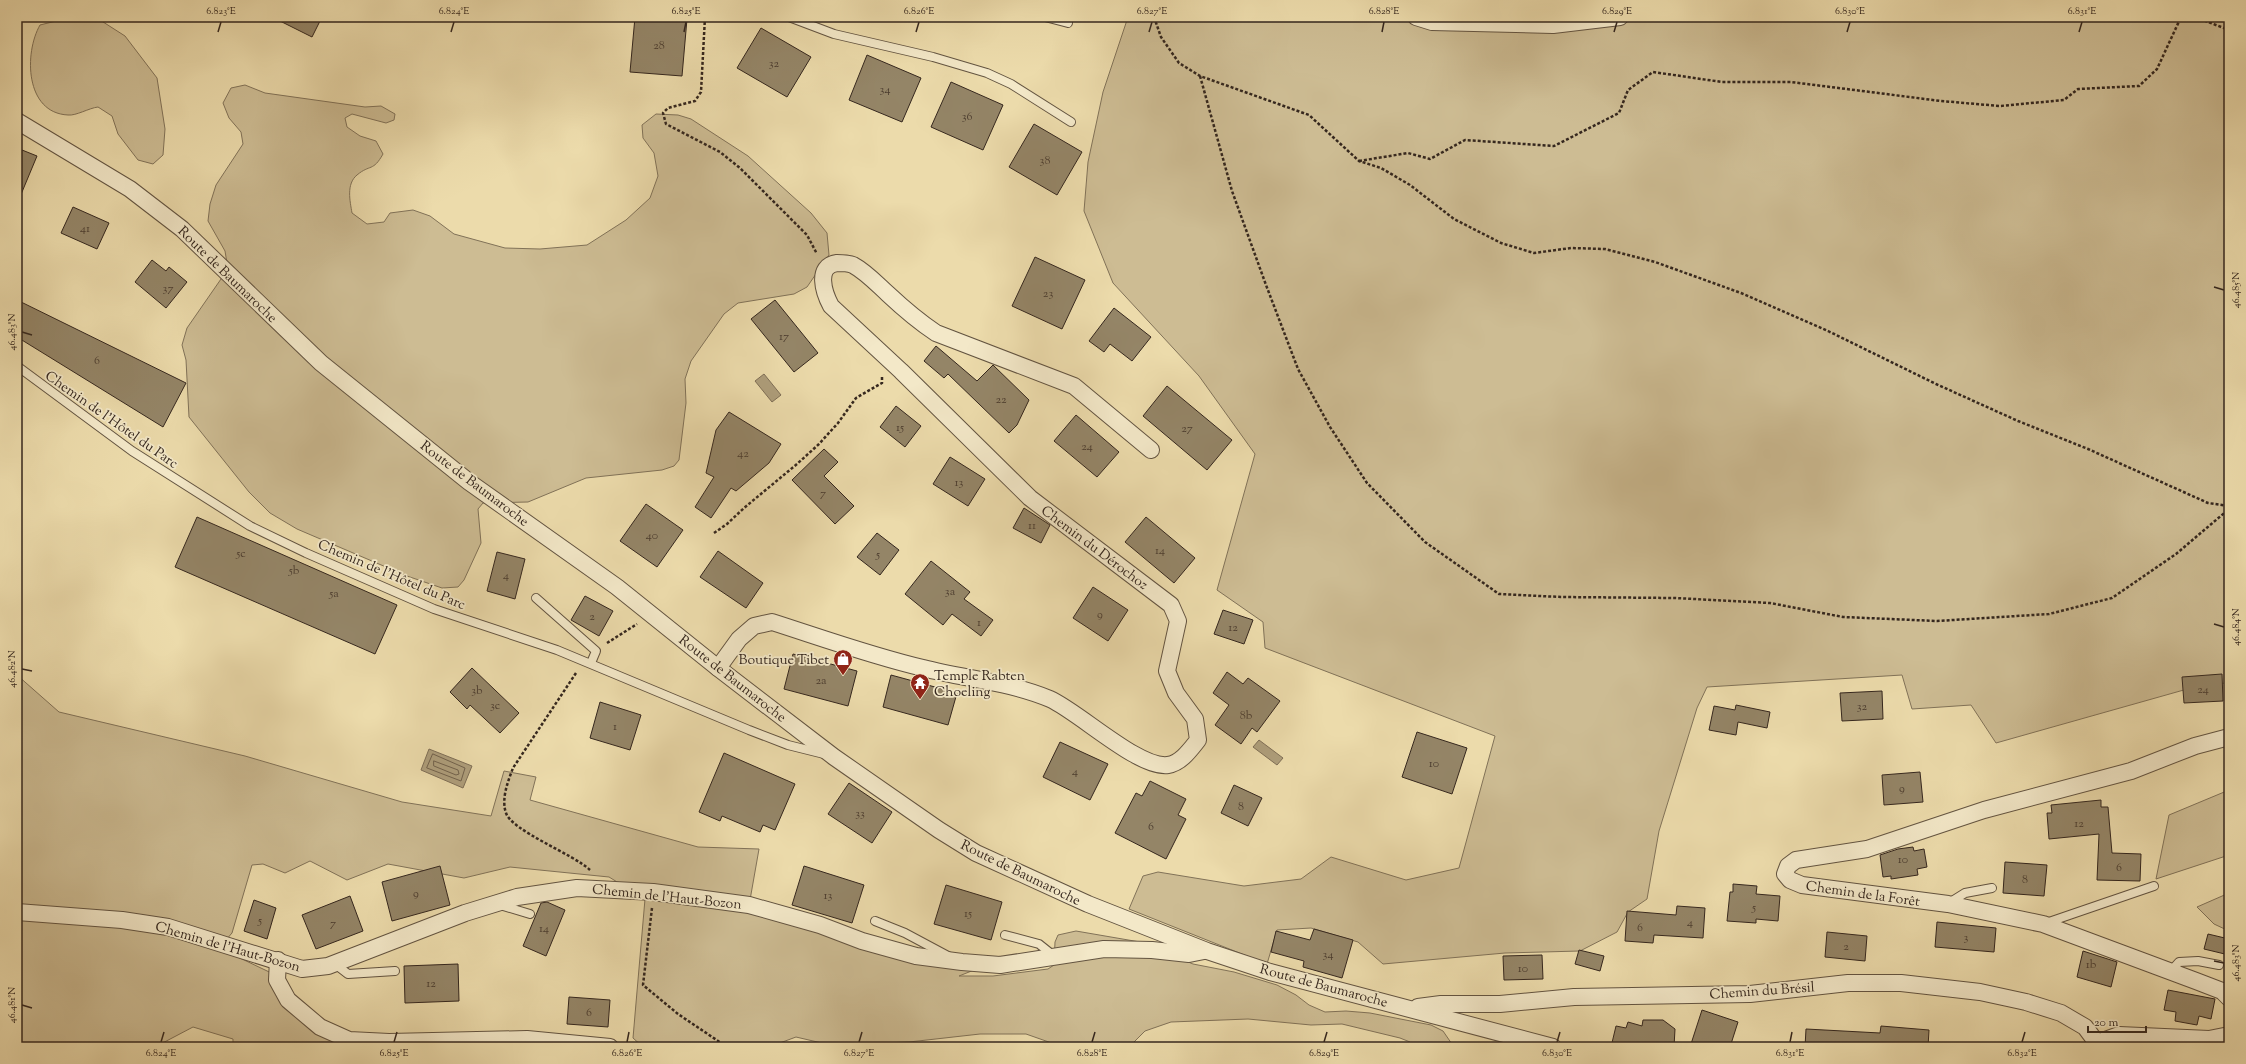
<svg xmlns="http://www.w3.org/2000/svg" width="2246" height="1064" font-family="'Sorts Mill Goudy',serif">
<rect width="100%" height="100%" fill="#ecdbab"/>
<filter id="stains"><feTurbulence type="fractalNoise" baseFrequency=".005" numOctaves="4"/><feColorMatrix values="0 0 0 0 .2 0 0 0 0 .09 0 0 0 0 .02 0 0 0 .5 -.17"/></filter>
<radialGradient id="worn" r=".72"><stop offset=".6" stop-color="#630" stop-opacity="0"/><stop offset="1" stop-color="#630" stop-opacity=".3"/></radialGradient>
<g fill="#cdbc93" stroke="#817258">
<polygon points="1128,17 2229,17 2229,683 2205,684 1996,743 1971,705 1912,709 1902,675 1707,687 1697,708 1659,831 1647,899 1628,912 1617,932 1580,951 1505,953 1383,964 1358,942 1311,928 1277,930 1267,964 1129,909 1143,876 1158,872 1244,886 1301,879 1331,857 1406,880 1459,868 1495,736 1265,648 1263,622 1217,590 1255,454 1199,376 1113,283 1084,211 1088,162 1103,92"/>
<path d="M60,20H100L125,36L157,78L165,129L163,155L153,164L138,160L118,134L112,116L98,107C89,108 76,116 68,115C25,113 24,53 40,25Z"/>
<path d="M245,85L265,93L365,107L381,106L395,114L394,120L386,123L352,114L345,118L347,127L360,136L376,141L383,154C373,172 370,164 357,175C346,184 350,201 352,213L367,224L384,222L390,213L413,210L430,216L454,234L505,248L540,249L587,245L626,220L650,198L658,176L654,153L643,138L642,125L656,114L678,115L691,119L748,156L811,213L827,233L829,255L807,287L794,294L738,303L724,314L691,361L685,379L686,403L679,460L674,466L662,470L586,478L528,502L483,503L478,509L481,543L464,580L458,587L442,588L407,576L297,529L270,513L249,492L189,417L186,360L182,345L187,328L221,279L227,263L225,251L208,221L210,204L216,185L243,144L241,132L229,118L223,103L231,88Z"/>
<polygon points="17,675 59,712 245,756 402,802 491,816 504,771 536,777 530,800 698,847 759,849 750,900 918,950 999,960 959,976 993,976 1048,969 1054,965 1055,942 1058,935 1076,931 1140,942 1193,964 1234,972 1277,985 1296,995 1309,1005 1325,1012 1346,1011 1370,1013 1431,1025 1443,1031 1454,1047 1412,1047 1410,1042 1400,1038 1342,1024 1311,1025 1248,1019 1171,1022 1145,1031 1129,1047 1063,1047 1026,1034 980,1034 909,1042 853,1044 826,1044 796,1037 769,1047 643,1047 633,1038 645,899 609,877 510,867 464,878 388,864 347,880 310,861 285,873 263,864 252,865 232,933 219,948 286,980 293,995 355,1047 233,1047 233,1039 193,1027 155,1047 17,1047"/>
<polygon points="2229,790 2229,855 2156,879 2169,815"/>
<polygon points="2229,893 2229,931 2214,924 2197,907"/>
</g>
<g fill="#ae9e7b" stroke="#7e6e56">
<polygon points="764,374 781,395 772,402 755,381"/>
<polygon points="1259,740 1283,758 1277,765 1253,747"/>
<polygon points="429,749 472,766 463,788 421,770"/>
</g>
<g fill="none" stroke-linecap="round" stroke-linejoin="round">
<g stroke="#72624c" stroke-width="1">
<polygon points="433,754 465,768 461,781 427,768"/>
<polygon points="434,761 458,770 459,774 456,775 434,766"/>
</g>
</g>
<g fill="#948567" stroke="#35271e">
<polygon points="272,17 322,17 312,37"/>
<polygon points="635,17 687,19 682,76 630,72"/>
<polygon points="761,28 811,57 787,97 737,68"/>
<polygon points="867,55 921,78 902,122 849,100"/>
<polygon points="951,82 1003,105 983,150 931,127"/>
<polygon points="1034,124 1082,152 1057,195 1009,167"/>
<polygon points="17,148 37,156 17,204"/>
<polygon points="73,207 109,223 97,249 61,233"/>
<polygon points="1035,257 1085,280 1062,329 1012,306"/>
<polygon points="152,260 166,271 169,267 187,282 166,308 135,282"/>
<polygon points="17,300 186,383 163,427 17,337"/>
<polygon points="775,300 818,353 794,372 751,319"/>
<polygon points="1114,308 1151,337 1132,361 1110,344 1104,352 1089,341"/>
<polygon points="936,346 977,381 993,365 1029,400 1017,425 1009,433 948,374 944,378 924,361"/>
<polygon points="1167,386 1232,440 1207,470 1143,416"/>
<polygon points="896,406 921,426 905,447 880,427"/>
<polygon points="729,412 781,444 769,463 736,491 731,488 711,518 695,507 714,477 706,473 716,430"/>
<polygon points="1076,415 1119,452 1097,477 1054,441"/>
<polygon points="824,449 838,462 824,476 854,506 835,524 792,480"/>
<polygon points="950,457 985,479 968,506 933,484"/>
<polygon points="646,504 683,530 657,567 620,541"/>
<polygon points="1024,508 1050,525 1041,543 1013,528"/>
<polygon points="197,517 397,605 375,654 175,567"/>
<polygon points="1146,517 1195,558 1174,583 1125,542"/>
<polygon points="877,533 899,550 880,575 857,557"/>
<polygon points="718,551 763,583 746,608 700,577"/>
<polygon points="497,552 525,559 515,599 487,591"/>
<polygon points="931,561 970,592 964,599 993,620 981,636 952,614 943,625 905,594"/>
<polygon points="1093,587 1128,610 1108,641 1073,618"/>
<polygon points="585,596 613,611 599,636 571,620"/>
<polygon points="1223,610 1253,620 1244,644 1214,634"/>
<polygon points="793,654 857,671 848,706 784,689"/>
<polygon points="472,668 519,713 500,733 470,705 467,709 450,692"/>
<polygon points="1227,672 1243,684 1248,678 1280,701 1257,732 1252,728 1241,744 1215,725 1229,705 1213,693"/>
<polygon points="2222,674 2223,701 2184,703 2182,677"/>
<polygon points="891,675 957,693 948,725 883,707"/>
<polygon points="1882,691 1883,719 1842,721 1840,693"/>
<polygon points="600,702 641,715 630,750 590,738"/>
<polygon points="1736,705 1770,712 1767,728 1738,722 1736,735 1709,730 1714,706 1735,710"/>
<polygon points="1417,732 1467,748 1452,794 1402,777"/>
<polygon points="1060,742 1108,764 1090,800 1043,777"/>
<polygon points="724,753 795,784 775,830 763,825 760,832 722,816 720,821 699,812"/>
<polygon points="1920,772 1923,802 1884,805 1882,775"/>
<polygon points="1150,781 1186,799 1178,815 1186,819 1166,859 1115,833 1136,793 1142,796"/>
<polygon points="849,783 892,812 872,843 828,814"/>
<polygon points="1234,785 1262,798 1248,826 1221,813"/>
<polygon points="2101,800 2101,807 2108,807 2112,853 2141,854 2140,881 2097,880 2099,834 2049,839 2047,813 2052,813 2051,805"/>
<polygon points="1913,847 1914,851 1924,849 1927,867 1917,869 1918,875 1891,879 1891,876 1883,877 1880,855 1898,849"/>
<polygon points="2005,862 2047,865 2044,896 2003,893"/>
<polygon points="440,866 450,905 392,921 382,882"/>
<polygon points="804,866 864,885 852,923 792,905"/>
<polygon points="1733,884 1757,886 1756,894 1780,896 1778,921 1756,919 1756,923 1727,921 1730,892 1733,892"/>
<polygon points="946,885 1002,902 991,940 934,924"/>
<polygon points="350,896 363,931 316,949 302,915"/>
<polygon points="254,900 276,908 267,939 244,931"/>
<polygon points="547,902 565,910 546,956 523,946 541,903"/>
<polygon points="1677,906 1705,908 1703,938 1654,935 1653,943 1625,941 1627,911 1676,915"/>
<polygon points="1937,922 1996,928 1994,952 1935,947"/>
<polygon points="1314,929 1353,940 1342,978 1303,967 1304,961 1271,952 1276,931 1310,940"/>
<polygon points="1827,932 1867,936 1865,961 1825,957"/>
<polygon points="2208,934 2229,939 2229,955 2204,949"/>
<polygon points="1579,950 1604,956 1600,971 1575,964"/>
<polygon points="2083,951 2117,962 2111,987 2077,977"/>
<polygon points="1542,955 1543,979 1504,980 1503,956"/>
<polygon points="458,964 459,1001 405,1003 404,966"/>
<polygon points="2168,990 2215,999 2211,1019 2199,1016 2197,1025 2175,1021 2176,1012 2164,1010"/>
<polygon points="569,997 610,1000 608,1027 567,1024"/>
<polygon points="1702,1010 1738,1022 1730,1047 1690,1047"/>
<polygon points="1643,1020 1663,1020 1675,1029 1674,1047 1611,1047 1616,1026 1626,1028 1628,1022 1642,1026"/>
<polygon points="1881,1026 1929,1030 1928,1047 1805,1047 1806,1029 1880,1033"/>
</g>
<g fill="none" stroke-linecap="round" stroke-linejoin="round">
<defs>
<g id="service">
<polyline points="789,17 834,34 933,57 987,73 1011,84 1071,122"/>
<polyline points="1045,17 1068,23"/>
<polyline points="17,366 132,451 250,526 306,553 434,609 557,650 749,730 788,745 824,754"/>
<polyline points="536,598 596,651 591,663"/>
<polyline points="1949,903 1965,893 1992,888"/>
<polyline points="500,905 530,914"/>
<polyline points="875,921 905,933 948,956"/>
<polyline points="2046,923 2154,886"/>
<polyline points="1005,935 1039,944 1054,956"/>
<polyline points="335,964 348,974 395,971"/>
<polyline points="2171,971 2179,962 2198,961 2219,965"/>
</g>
<g id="minor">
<polyline points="1416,17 1432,22 1553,25 1620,17"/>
<polyline points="17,121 130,189 182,229 321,363 469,482 617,587 718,668 834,757 939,830 976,853 1088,904 1207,951 1270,972 1553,1047"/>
<path d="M718,668L739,639L754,626L772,622C822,638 872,656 923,668C965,679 1010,682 1050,699C1079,712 1139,769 1168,765C1181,763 1190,750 1198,740L1195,719L1176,693L1167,671L1178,621L1171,605L1030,498L901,371L831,306C824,293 815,266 837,263C842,263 848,263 853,265C866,272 877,284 888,294C904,309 918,321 936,333L1074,386L1151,450"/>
<polyline points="2229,737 2195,746 2131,771 1984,810 1867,849 1796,860 1788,866 1785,874 1790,880 1802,885 1948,904 2043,924 2196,981 2222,991 2229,998"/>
<polyline points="17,912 122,920 168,927 302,969 328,966 465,913 517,897 577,888 653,892 749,905 820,925 862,941 916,956 962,962 1000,965 1104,949 1152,950 1189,954 1204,951"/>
<polyline points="278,960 277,980 288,1000 320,1027 349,1040 389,1042 527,1039 610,1047"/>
<polyline points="1418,1007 1441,1004 1500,1004 1574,997 1750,994 1848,983 1901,983 1980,992 2026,1002 2061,1013 2085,1027 2097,1043"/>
<polyline points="2097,1043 2119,1035 2209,1039 2229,1035"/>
</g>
</defs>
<use href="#service" stroke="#635441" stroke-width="10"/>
<use href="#minor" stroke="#635441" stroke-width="18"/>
<g stroke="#35271e" stroke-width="2.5" stroke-dasharray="3 2" stroke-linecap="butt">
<polyline points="705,17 701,92 695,101 668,108 663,113 666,124 720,152 740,168 807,235 817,254"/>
<polyline points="1154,17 1161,37 1179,63 1200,76 1309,115 1359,161 1381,168 1410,185 1454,219 1501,243 1534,253 1571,248 1605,249 1655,262 1741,293 1828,331 1936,384 2018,421 2088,449 2208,503 2229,506"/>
<polyline points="2195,17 2229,30"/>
<polyline points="1200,76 1232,191 1266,285 1298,369 1330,427 1367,483 1425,542 1499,594 1561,597 1675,598 1770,603 1843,617 1937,621 2049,614 2112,598 2176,554 2229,509"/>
<polyline points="1359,161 1408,153 1430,159 1465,140 1554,146 1619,113 1628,90 1653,72 1722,82 1791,82 1941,101 2000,106 2064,100 2078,89 2139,86 2157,69 2181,17"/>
<polyline points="714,533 727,524 744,508 797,464 819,444 838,423 856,398 882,383 882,377"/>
<polyline points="607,643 637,624"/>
<path d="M576,673L513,768C508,781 501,799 506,813C512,831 573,854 590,870"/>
<polyline points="652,908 643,985 678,1014 727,1047"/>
</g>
<use href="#service" stroke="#f3e8c8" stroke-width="8"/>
<use href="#minor" stroke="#f3e8c8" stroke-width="16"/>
</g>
<path fill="none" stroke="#35271e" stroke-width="1.5" d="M218,32L221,22M451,32L454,22M684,32L686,22M916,32L919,22M1149,32L1152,22M1382,32L1384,22M1614,32L1617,22M1847,32L1850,22M2079,32L2082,22M2214,287L2224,290M22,332L32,335M2214,624L2224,627M22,669L32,671M2214,961L2224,963M22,1005L32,1008M161,1042L164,1032M394,1042L397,1032M627,1042L629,1032M859,1042L862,1032M1092,1042L1095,1032M1324,1042L1327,1032M1557,1042L1560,1032M1790,1042L1792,1032M2022,1042L2025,1032"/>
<defs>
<symbol id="shop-pin" viewBox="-11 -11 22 30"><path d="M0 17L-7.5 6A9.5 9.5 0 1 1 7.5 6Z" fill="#8f2418" stroke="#f3e8c8"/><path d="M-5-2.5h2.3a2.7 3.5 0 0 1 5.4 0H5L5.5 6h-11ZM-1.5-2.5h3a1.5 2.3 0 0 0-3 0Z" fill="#fff"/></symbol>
<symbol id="temple-pin" viewBox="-11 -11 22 30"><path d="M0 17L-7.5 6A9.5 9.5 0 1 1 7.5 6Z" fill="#8f2418" stroke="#f3e8c8"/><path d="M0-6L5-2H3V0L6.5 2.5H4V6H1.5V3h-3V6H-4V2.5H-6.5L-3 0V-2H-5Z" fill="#fff"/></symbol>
</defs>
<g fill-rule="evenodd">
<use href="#shop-pin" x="832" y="648" width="22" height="30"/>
<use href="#temple-pin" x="909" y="672" width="22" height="30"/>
</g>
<g text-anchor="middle" stroke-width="3.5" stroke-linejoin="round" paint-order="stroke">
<g font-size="12" fill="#4d3e30">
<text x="659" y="49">28</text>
<text x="774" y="67">32</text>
<text x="885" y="93">34</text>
<text x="967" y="120">36</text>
<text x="1045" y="164">38</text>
<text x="85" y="232">41</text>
<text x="168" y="292">37</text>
<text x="1048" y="297">23</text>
<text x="784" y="340">17</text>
<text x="97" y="364">6</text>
<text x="1001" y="403">22</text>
<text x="900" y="431">15</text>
<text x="1187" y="432">27</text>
<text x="1087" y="450">24</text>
<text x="743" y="457">42</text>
<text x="959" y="486">13</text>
<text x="823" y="497">7</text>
<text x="1032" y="529">11</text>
<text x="652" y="539">40</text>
<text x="1160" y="554">14</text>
<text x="241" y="557">5c</text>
<text x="878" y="558">5</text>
<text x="294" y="574">5b</text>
<text x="506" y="579">4</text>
<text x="950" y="595">3a</text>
<text x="334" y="597">5a</text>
<text x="1100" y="618">9</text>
<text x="592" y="620">2</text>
<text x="979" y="626">1</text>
<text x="1233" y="631">12</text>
<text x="821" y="684">2a</text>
<text x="2203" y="693">24</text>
<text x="477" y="694">3b</text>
<text x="495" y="709">3c</text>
<text x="1862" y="710">32</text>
<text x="1246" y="719">8b</text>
<text x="615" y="730">1</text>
<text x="1434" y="767">10</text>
<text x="1075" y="775">4</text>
<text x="1902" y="792">9</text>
<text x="1241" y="810">8</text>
<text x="860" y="817">33</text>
<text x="2079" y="827">12</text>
<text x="1151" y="830">6</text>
<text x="1903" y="863">10</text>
<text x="2119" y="871">6</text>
<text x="2025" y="883">8</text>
<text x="416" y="897">9</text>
<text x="828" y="899">13</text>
<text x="1754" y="911">5</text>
<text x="968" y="917">15</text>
<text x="260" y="924">5</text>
<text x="1690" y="926">4</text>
<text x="333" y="927">7</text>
<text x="1640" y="931">6</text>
<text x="544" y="932">14</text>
<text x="1966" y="941">3</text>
<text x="1846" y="950">2</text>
<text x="1328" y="958">34</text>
<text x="2091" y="968">1b</text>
<text x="1523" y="972">10</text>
<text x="431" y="987">12</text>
<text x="589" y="1016">6</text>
</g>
<g font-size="14" fill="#35271e" stroke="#f3e8c8">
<text transform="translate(228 274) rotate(44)" y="5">Route de Baumaroche</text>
<text transform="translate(112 419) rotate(35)" y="5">Chemin de l'Hôtel du Parc</text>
<text transform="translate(475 483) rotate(37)" y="5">Route de Baumaroche</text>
<text transform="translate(1095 547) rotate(37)" y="5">Chemin du Dérochoz</text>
<text transform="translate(392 574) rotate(23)" y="5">Chemin de l'Hôtel du Parc</text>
<text transform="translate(733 678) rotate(38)" y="5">Route de Baumaroche</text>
<text transform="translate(1021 872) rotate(26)" y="5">Route de Baumaroche</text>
<text transform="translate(1863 893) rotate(8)" y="5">Chemin de la Forêt</text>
<text transform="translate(667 896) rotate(6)" y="5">Chemin de l'Haut-Bozon</text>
<text transform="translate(228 946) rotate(16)" y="5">Chemin de l'Haut-Bozon</text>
<text transform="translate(1324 985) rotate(15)" y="5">Route de Baumaroche</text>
<text transform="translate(1762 990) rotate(-4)" y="5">Chemin du Brésil</text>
</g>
<g font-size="14" fill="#35271e" stroke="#f3e8c8" text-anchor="end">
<text x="829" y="664">Boutique Tibet</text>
<text x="934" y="680" text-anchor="start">Temple Rabten<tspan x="934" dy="16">Choeling</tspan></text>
</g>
</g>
<rect width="2246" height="1064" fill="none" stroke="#ecdbab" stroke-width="44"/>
<path d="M2088 1026v6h58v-6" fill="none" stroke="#35271e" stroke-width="2"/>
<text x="2094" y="1026" font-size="12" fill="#35271e" stroke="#f3e8c8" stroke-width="3" paint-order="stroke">20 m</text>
<rect x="22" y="22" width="2202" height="1020" fill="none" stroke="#35271e" stroke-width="1.5"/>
<g font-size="10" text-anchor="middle" fill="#35271e">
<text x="221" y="14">6.823°E</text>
<text x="454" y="14">6.824°E</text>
<text x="686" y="14">6.825°E</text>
<text x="919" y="14">6.826°E</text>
<text x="1152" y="14">6.827°E</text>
<text x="1384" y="14">6.828°E</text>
<text x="1617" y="14">6.829°E</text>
<text x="1850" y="14">6.830°E</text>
<text x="2082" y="14">6.831°E</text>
<text transform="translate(2235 290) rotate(-90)" y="4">46.485°N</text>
<text transform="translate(11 332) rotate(-90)" y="4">46.483°N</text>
<text transform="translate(2235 627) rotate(-90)" y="4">46.484°N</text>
<text transform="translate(11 669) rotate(-90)" y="4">46.482°N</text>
<text transform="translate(2235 963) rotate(-90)" y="4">46.483°N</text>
<text transform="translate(11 1005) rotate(-90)" y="4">46.481°N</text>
<text x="161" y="1056">6.824°E</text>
<text x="394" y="1056">6.825°E</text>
<text x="627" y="1056">6.826°E</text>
<text x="859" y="1056">6.827°E</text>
<text x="1092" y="1056">6.828°E</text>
<text x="1324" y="1056">6.829°E</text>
<text x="1557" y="1056">6.830°E</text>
<text x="1790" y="1056">6.831°E</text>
<text x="2022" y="1056">6.832°E</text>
</g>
<rect width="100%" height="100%" filter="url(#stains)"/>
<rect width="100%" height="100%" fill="url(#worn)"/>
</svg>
